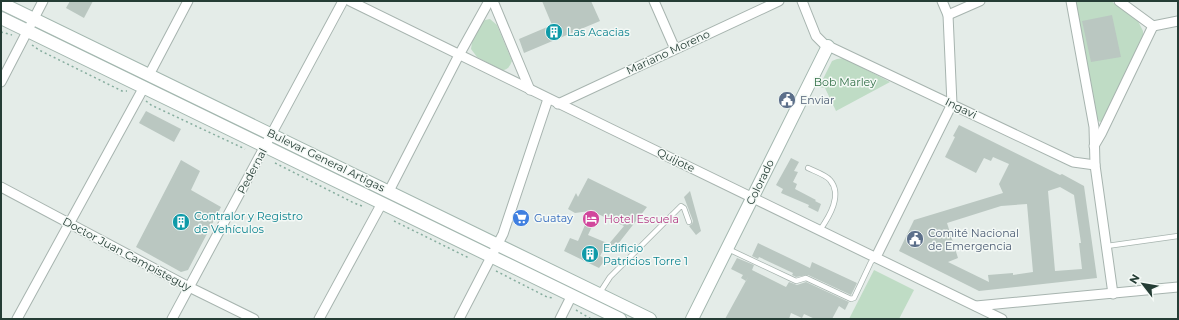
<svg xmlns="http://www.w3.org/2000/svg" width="1179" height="320" font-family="Montserrat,sans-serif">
<rect width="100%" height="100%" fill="#e4ece8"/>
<g fill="#bfdcc5">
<polygon points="1074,1 1111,1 1138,21 1143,31 1143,36 1102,121 1100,122 1096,119"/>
<path d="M490,19L497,25L512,61C510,66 507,71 501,70L477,57L471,49L472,42L482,22L485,20Z"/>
<polygon points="43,30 257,134 256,135 42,31"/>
<polygon points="844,58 890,82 836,111 825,88 819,87 832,61 837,59"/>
<polygon points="874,270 914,290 899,319 849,319"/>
</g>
<g fill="#bac7c1" fill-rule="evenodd">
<polygon points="70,1 93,1 84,18 66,8"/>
<polygon points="542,1 591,1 600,21 524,53 519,39 552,25"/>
<polygon points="1112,15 1121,57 1091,62 1082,21"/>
<polygon points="146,111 181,129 174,142 139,123"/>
<path d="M959,125L1060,175L1062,174L1084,186L1097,278L979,291L899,251L914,220L1003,193L999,184L1009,164L993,157L991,161L984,158L976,173L945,157L955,137L953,136ZM1060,187L1074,195L1081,243H1079L1082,269L1055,271L1048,191ZM1027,204L1033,272L1013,275V273L988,275L989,282L948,262L958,258L947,223L1001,206Z"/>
<polygon points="791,158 799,162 794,171 798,172 793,182 797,184 795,189 816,200 815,201 821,204 818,212 808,207 809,205 781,193 783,189 776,185"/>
<polygon points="181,160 200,171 191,190 221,207 188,270 181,272 136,247"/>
<polygon points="588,178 647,207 614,249 608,245 624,226 598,214 588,235 607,243 600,256 606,259 599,268 564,251 570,238 578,241 585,225 584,225 590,211 575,213 568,209 576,193 578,197"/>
<polygon points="690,191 701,231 696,235 689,226 692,224 693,221 684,197"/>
<polygon points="758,243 810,268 812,262 857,283 851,295 808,275 796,277 792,275 793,273 759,257 758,259 752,256"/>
<polygon points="737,258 754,265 752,270 786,287 789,282 797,285 806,282 849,302 845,310 839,306 832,319 815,319 804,314 802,318 791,313 789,319 725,319 748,277 746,281 741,278 743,275 731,269"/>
</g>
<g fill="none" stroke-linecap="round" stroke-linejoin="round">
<defs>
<g id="lane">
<path d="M808,168C814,171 826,175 830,180C843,195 829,217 820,230"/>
<polyline points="1107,246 1178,236"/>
<polyline points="728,249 796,281 806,278 851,299 854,298 871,262 876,257"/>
<polyline points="599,294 610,277 681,206 684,208 689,222"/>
</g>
<g id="street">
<path d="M350,1C567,108 784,213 1002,319"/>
<polyline points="493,1 530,90"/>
<polyline points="654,1 675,49"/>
<polyline points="802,1 816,36 824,44 1073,162 1095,165"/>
<polyline points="1071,1 1094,127 1095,165 1113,294"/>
<polyline points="1119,1 1153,26"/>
<polyline points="948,15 980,1"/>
<polyline points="1153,26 1178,21"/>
<polyline points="149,75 188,1"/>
<polyline points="1,82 43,1"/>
<polyline points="558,104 779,1"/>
<polyline points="1094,146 1101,134 1153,26"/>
<polyline points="1,187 189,287 254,319"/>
<polyline points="389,191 459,55 489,1"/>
<polyline points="876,257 952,104 948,15 942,1"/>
<polyline points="976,306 1178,287"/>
<polyline points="17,319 144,87"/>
<polyline points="172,319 343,1"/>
<polyline points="319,319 382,203"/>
<polyline points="459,319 503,234 548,99"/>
<polyline points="560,319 572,295"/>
</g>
<g id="secondary">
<polyline points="1,3 650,319"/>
<polyline points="1,18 620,319"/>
<polyline points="692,319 828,46"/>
</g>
</defs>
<use href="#lane" stroke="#a7b4af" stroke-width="6"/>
<use href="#street" stroke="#a7b4af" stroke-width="11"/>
<use href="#secondary" stroke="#a3b7af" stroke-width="14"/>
<g stroke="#87ad9f" stroke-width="1.5" stroke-dasharray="2 3" stroke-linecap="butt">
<polyline points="1,32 12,35"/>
<polyline points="32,45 39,50 122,91 127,91"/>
<polyline points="146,101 151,105 245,149"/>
<polyline points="275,163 354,203 362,206"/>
<polyline points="394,221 469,258"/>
<polyline points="496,271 547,297 553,298"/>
<polyline points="576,310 591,319"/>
</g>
<use href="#lane" stroke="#fff" stroke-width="4.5"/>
<use href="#street" stroke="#fff" stroke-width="9"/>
<use href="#secondary" stroke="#fff" stroke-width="12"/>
</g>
<defs>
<symbol id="building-disc" viewBox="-11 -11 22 22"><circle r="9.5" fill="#0f9aa8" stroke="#f4f9f6"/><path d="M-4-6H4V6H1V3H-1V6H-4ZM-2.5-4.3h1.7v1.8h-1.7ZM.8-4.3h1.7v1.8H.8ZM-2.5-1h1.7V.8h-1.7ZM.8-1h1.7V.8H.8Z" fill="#fff"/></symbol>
<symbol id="civic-disc" viewBox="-11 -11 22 22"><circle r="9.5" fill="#5c6f8a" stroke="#f4f9f6"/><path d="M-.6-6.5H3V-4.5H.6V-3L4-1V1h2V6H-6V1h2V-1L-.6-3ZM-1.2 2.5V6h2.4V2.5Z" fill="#fff"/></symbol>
<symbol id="supermarket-disc" viewBox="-11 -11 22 22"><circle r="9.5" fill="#3f7fe0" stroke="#f4f9f6"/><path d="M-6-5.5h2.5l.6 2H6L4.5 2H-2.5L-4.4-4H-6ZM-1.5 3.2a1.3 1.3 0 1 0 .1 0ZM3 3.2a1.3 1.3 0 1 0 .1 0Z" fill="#fff"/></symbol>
<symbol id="hotel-disc" viewBox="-11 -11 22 22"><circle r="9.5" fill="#d1479c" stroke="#f4f9f6"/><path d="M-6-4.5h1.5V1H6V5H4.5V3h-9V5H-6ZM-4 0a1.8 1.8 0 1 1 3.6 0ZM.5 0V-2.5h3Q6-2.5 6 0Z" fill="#fff"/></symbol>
</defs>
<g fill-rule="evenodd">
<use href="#building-disc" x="544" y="22" width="20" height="20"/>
<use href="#civic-disc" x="777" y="90" width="20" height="20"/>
<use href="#supermarket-disc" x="511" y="208" width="20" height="20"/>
<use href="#hotel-disc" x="581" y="209" width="20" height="20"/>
<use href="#building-disc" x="171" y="212" width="20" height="20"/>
<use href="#civic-disc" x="905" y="229" width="20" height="20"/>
<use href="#building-disc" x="580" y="244" width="20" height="20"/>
</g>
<g text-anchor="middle" stroke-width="3" stroke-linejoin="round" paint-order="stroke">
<g font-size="11" fill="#0d838f" stroke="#f4f9f6" text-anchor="start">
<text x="567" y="36">Las Acacias</text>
<text x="194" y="220">Contralor y Registro<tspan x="194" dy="13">de Vehículos</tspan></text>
<text x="603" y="252">Edificio<tspan x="603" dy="13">Patricios Torre 1</tspan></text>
</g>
<g font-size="11" fill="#253d35" stroke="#f4f9f6">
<text transform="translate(668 52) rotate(-25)" y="4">Mariano Moreno</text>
<text transform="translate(961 108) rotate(26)" y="4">Ingavi</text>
<text transform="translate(326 160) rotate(26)" y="4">Bulevar General Artigas</text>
<text transform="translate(676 160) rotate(26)" y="4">Quijote</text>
<text transform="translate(252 171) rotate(-62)" y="4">Pedernal</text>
<text transform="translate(760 182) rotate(-64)" y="4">Colorado</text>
<text transform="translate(127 254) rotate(28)" y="4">Doctor Juan Campisteguy</text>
</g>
<g font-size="11" fill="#327047" stroke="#f4f9f6">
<text x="845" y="86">Bob Marley</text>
</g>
<g font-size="11" fill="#4e5e75" stroke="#f4f9f6" text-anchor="start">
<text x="800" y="104">Enviar</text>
<text x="928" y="237">Comité Nacional<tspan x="928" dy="13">de Emergencia</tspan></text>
</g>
<g font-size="11" fill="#366cbe" stroke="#f4f9f6" text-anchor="start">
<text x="534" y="222">Guatay</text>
</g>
<g font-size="11" fill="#b23c85" stroke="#f4f9f6" text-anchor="start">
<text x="604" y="223">Hotel Escuela</text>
</g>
</g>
<rect width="1179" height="320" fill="none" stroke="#253d35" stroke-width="4"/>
<g transform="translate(1143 284) rotate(301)" stroke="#f4f9f6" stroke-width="3" paint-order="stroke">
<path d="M0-3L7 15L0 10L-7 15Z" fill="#253d35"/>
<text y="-6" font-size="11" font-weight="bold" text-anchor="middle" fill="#253d35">N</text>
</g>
</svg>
